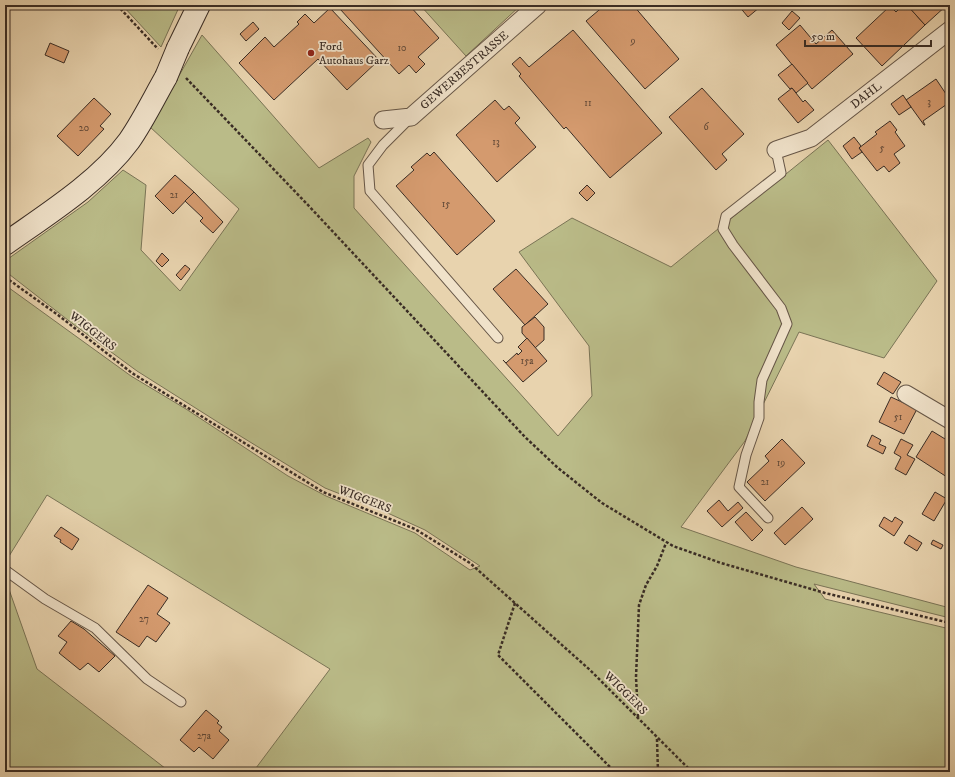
<svg xmlns="http://www.w3.org/2000/svg" width="955" height="777" font-family="'IM FELL DW Pica',serif">
<rect width="100%" height="100%" fill="#e8d3ae"/>
<filter id="stains"><feTurbulence type="fractalNoise" baseFrequency=".005" numOctaves="4"/><feColorMatrix values="0 0 0 0 .2 0 0 0 0 .09 0 0 0 0 .02 0 0 0 .5 -.17"/></filter>
<radialGradient id="worn" r=".72"><stop offset=".6" stop-color="#630" stop-opacity="0"/><stop offset="1" stop-color="#630" stop-opacity=".3"/></radialGradient>
<g fill="#babb88" stroke="#7a7456">
<polygon points="122,5 180,5 161,47"/>
<polygon points="420,5 521,5 466,56"/>
<polygon points="202,35 319,168 368,138 371,142 354,176 354,208 558,436 592,396 589,346 519,252 572,218 671,267 828,140 937,281 884,358 799,332 745,441 681,527 796,567 950,608 950,618 814,584 825,599 950,629 950,772 253,772 330,669 47,495 6,561 5,560 5,285 131,376 186,409 288,476 326,496 415,533 470,570 480,566 425,530 381,510 325,488 224,426 137,371 73,324 5,271 5,261 88,202 123,170 146,185 141,250 180,291 239,209 150,127"/>
<polygon points="5,578 37,669 170,772 5,772"/>
</g>
<g fill="#d49a6e" stroke="#3a2d25">
<polygon points="344,5 409,5 439,38 418,57 425,64 416,73 409,65 399,74 340,9"/>
<polygon points="605,5 633,5 679,59 645,89 586,21"/>
<polygon points="738,5 759,5 760,7 748,17"/>
<polygon points="903,5 907,5 925,25 882,66 856,38 890,6 896,12"/>
<polygon points="907,5 947,5 925,25"/>
<polygon points="330,8 379,60 347,90 318,59 274,100 239,63 265,37 274,47 299,24 297,22 305,14 314,23"/>
<polygon points="792,11 800,18 789,30 782,23"/>
<polygon points="253,22 259,29 246,41 240,34"/>
<polygon points="800,25 816,44 832,30 853,54 812,89 776,45"/>
<polygon points="573,30 662,133 610,178 566,127 564,129 519,76 521,74 512,64 520,57 529,67"/>
<polygon points="50,43 69,51 64,63 45,55"/>
<polygon points="792,64 808,83 796,93 792,88 790,89 778,75"/>
<polygon points="936,79 950,100 950,102 923,121 925,125 924,125 906,100"/>
<polygon points="702,88 744,134 722,154 727,160 716,170 669,117"/>
<polygon points="792,88 803,102 805,100 814,110 798,123 778,99"/>
<polygon points="903,95 911,107 899,115 891,104"/>
<polygon points="94,98 111,114 100,126 104,129 78,156 57,136"/>
<polygon points="495,100 504,110 509,106 520,118 515,123 536,147 497,182 456,135"/>
<polygon points="890,121 897,130 895,132 905,146 894,154 900,163 889,172 884,166 877,171 859,148 877,134 875,132"/>
<polygon points="854,137 861,146 859,148 862,152 852,159 843,146"/>
<polygon points="434,152 495,221 457,255 396,186 414,170 411,167 427,153 430,156"/>
<polygon points="175,175 194,192 173,214 155,196"/>
<polygon points="587,185 595,193 587,201 579,193"/>
<polygon points="194,192 223,222 213,233 200,221 203,218 185,201"/>
<polygon points="162,253 169,260 162,267 156,261"/>
<polygon points="185,265 190,269 181,280 176,275"/>
<polygon points="516,269 548,304 525,325 493,289"/>
<polygon points="535,317 544,327 544,340 535,348 522,333 522,327"/>
<polygon points="527,338 547,361 523,382 503,360 506,363 517,353 518,355 522,351 518,347"/>
<polygon points="884,372 901,382 893,394 877,384"/>
<polygon points="891,397 917,409 904,434 879,422"/>
<polygon points="932,431 950,442 950,479 916,457"/>
<polygon points="872,435 881,440 879,444 886,447 883,454 867,446"/>
<polygon points="782,439 805,463 765,501 747,482 769,461 765,456"/>
<polygon points="901,439 913,445 907,455 915,459 906,475 895,469 901,457 894,453"/>
<polygon points="935,492 947,499 934,521 922,514"/>
<polygon points="719,500 728,511 738,502 743,508 722,527 707,511"/>
<polygon points="802,507 813,519 785,545 774,533"/>
<polygon points="746,512 763,530 752,541 735,522"/>
<polygon points="884,517 892,522 895,517 903,522 894,536 879,526"/>
<polygon points="61,527 79,539 72,550 60,542 61,540 54,536"/>
<polygon points="909,535 922,543 917,551 904,543"/>
<polygon points="933,540 943,545 941,549 931,544"/>
<polygon points="148,585 168,598 157,614 170,623 156,642 147,636 139,647 116,632"/>
<polygon points="71,621 84,629 115,656 99,672 88,663 80,670 59,653 67,642 58,636"/>
<polygon points="206,710 219,721 217,723 222,727 219,731 229,740 213,759 199,747 194,752 180,740"/>
</g>
<g fill="none" stroke-linecap="round" stroke-linejoin="round">
<defs>
<g id="service">
<polyline points="410,118 383,145 368,165 370,191 498,338"/>
<polyline points="768,518 739,487 746,455 759,418 759,402 762,380 787,324 781,308 733,245 723,229 726,216 781,173 776,150"/>
<polyline points="5,570 45,599 95,628 147,679 181,702"/>
</g>
<g id="minor">
<polyline points="383,120 411,117 538,5"/>
<polyline points="776,150 811,138 950,30"/>
<polyline points="906,394 950,420"/>
</g>
<g id="secondary">
<polyline points="178,48 199,5"/>
<path d="M5,244C46,215 99,182 129,141C143,121 154,98 166,77"/>
</g>
</defs>
<use href="#service" stroke="#665647" stroke-width="11"/>
<use href="#minor" stroke="#665647" stroke-width="19"/>
<use href="#secondary" stroke="#3a2d25" stroke-width="24"/>
<g stroke="#3a2d25" stroke-width="2.5" stroke-dasharray="3 2" stroke-linecap="butt">
<polyline points="117,5 158,49"/>
<polyline points="186,78 307,204 525,437 558,468 602,503 673,546 721,563 825,593 950,623"/>
<polyline points="5,277 58,315 132,373 323,492 415,529 470,563 590,670 692,772"/>
<polyline points="515,603 498,655 615,772"/>
<polyline points="638,717 636,677 639,605 646,585 657,566 666,543"/>
<polyline points="657,739 658,772"/>
</g>
<use href="#service" stroke="#f0e2ca" stroke-width="9"/>
<use href="#minor" stroke="#f0e2ca" stroke-width="17"/>
<use href="#secondary" stroke="#f0e2ca" stroke-width="22"/>
<defs>
<polyline id="secondary-bridge" points="166,77 178,48"/>
</defs>
<use href="#secondary-bridge" stroke="#3a2d25" stroke-width="24" stroke-linecap="butt"/>
<use href="#secondary-bridge" stroke="#f0e2ca" stroke-width="22"/>
</g>
<circle fill="#8f2418" stroke="#f0e2ca" stroke-width="1.5" cx="311" cy="53" r="4"/>
<g text-anchor="middle" stroke-width="3.5" stroke-linejoin="round" paint-order="stroke">
<g font-size="10" fill="#604837">
<text x="633" y="44">9</text>
<text x="402" y="51">10</text>
<text x="929" y="105">3</text>
<text x="588" y="106">11</text>
<text x="706" y="130">6</text>
<text x="84" y="131">20</text>
<text x="496" y="145">13</text>
<text x="882" y="151">5</text>
<text x="174" y="198">21</text>
<text x="446" y="207">15</text>
<text x="527" y="364">15a</text>
<text x="898" y="420">51</text>
<text x="781" y="466">19</text>
<text x="765" y="485">21</text>
<text x="144" y="622">27</text>
<text x="204" y="739">27a</text>
</g>
<g font-size="12" fill="#3a2d25" stroke="#f0e2ca" text-anchor="start">
<text x="319" y="50">Ford<tspan x="319" dy="14">Autohaus Garz</tspan></text>
</g>
<g font-size="12" fill="#3a2d25" stroke="#f0e2ca">
<text transform="translate(464 70) rotate(-41)" y="4">GEWERBESTRASSE</text>
<text transform="translate(866 95) rotate(-38)" y="4">DAHL</text>
<text transform="translate(93 331) rotate(38)" y="4">WIGGERS</text>
<text transform="translate(365 499) rotate(21)" y="4">WIGGERS</text>
<text transform="translate(626 693) rotate(45)" y="4">WIGGERS</text>
</g>
</g>
<rect width="955" height="777" fill="none" stroke="#e8d3ae" stroke-width="20"/>
<rect x="6" y="6" width="943" height="765" fill="none" stroke="#3a2d25" stroke-width="2"/>
<rect x="10" y="10" width="935" height="757" fill="none" stroke="#3a2d25"/>
<path d="M805 40v6h126v-6" fill="none" stroke="#3a2d25" stroke-width="2"/>
<text x="811" y="40" font-size="12" fill="#3a2d25" stroke="#f0e2ca" stroke-width="3" paint-order="stroke">50 m</text>
<rect width="100%" height="100%" filter="url(#stains)"/>
<rect width="100%" height="100%" fill="url(#worn)"/>
</svg>
